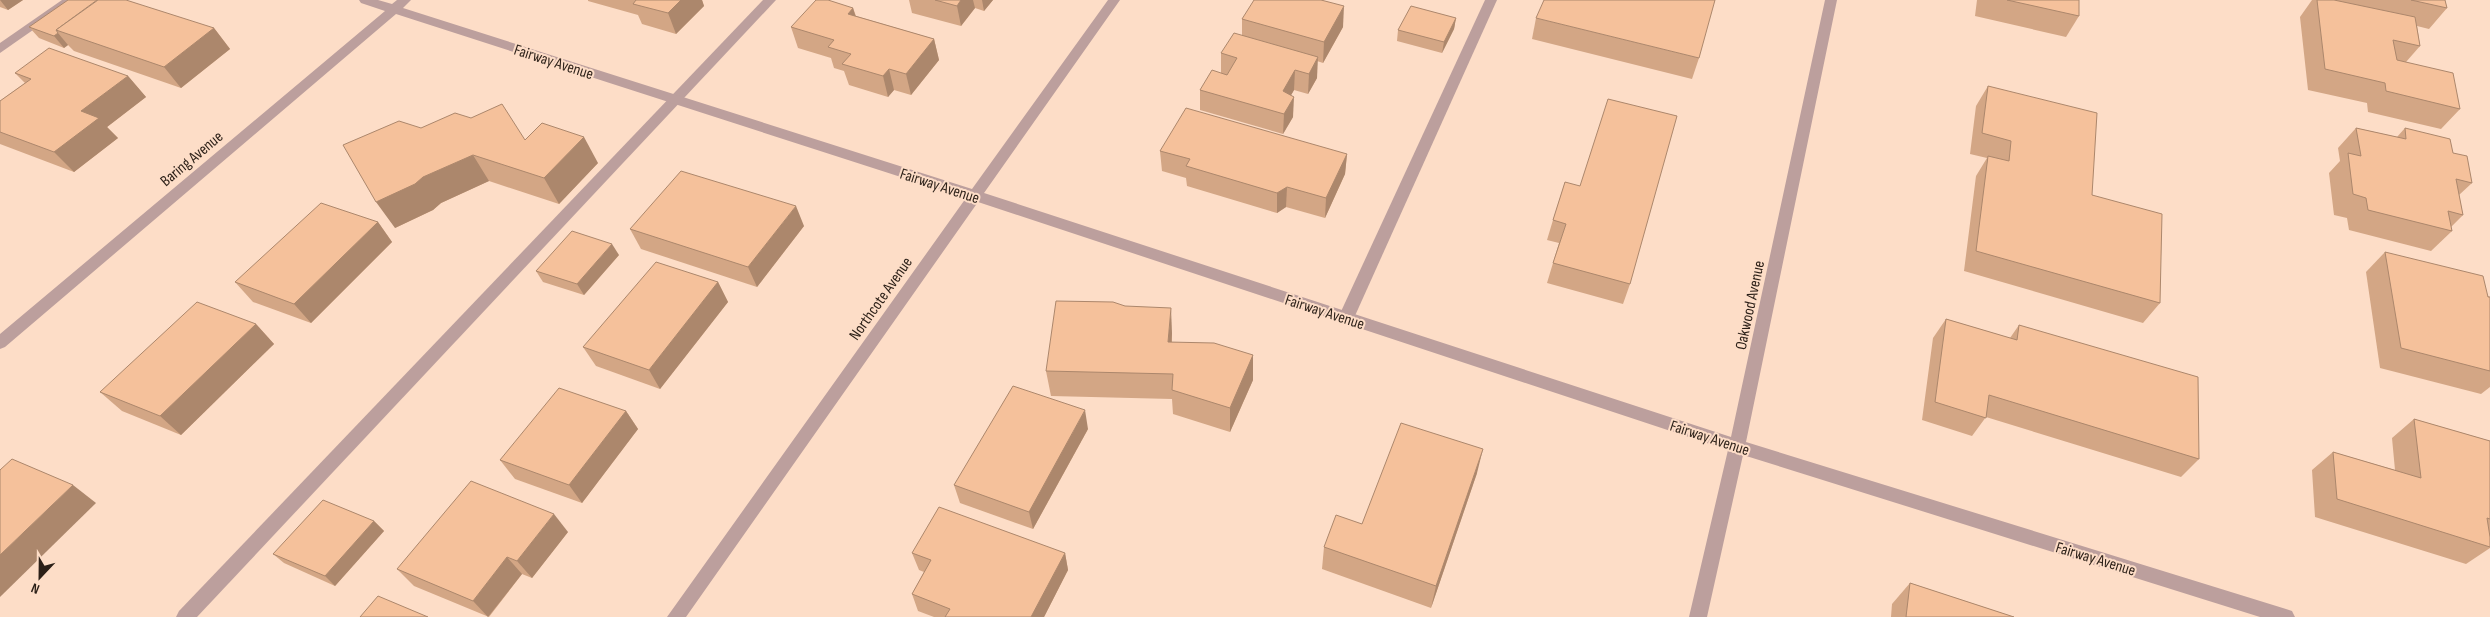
<svg xmlns="http://www.w3.org/2000/svg" width="2490" height="617" font-family="'Sofia Sans Condensed',sans-serif">
<rect width="100%" height="100%" fill="#fdddc7"/>
<g fill="none" stroke-linecap="round" stroke-linejoin="round">
<g fill="#bc9f9d" fill-rule="evenodd">
<polygon points="62,0 76,0 0,53 0,43"/>
<polygon points="763,0 776,0 197,617 176,617 179,611"/>
<polygon points="1485,0 1497,0 1354,318 1351,322 1346,324 1341,322 1338,318"/>
</g>
<polygon fill="#bc9f9d" fill-rule="evenodd" points="359,0 378,0 392,4 397,0 411,0 403,8 972,189 1108,0 1120,0 984,193 1731,437 1825,0 1837,0 1746,442 2286,609 2292,611 2295,617 2260,617 1743,455 1707,617 1689,617 1728,450 978,202 686,617 667,617 966,198 396,14 5,347 0,349 0,334 385,11 361,3"/>
</g>
<g fill="#d3a685">
<polygon points="0,0 23,0 8,10 0,7"/>
<polygon points="588,0 702,0 704,6 676,34 642,24 638,15 588,1"/>
<polygon points="909,0 993,0 984,11 975,8 961,26 912,13"/>
<polygon points="1323,0 1343,27 1323,63 1317,61 1317,78 1308,94 1294,90 1291,95 1293,117 1283,134 1200,110 1200,90 1221,73 1221,53 1242,36 1242,19"/>
<polygon points="1977,0 2079,0 2079,16 2066,37 1975,16"/>
<polygon points="2312,0 2445,0 2447,8 2429,29 2417,26 2420,46 2406,62 2460,109 2441,129 2368,112 2367,103 2308,90 2300,17"/>
<polygon points="853,8 856,16 934,39 939,60 911,95 894,90 888,97 849,85 844,71 834,68 831,58 798,48 791,27"/>
<polygon points="1456,18 1454,29 1442,53 1397,41 1398,30"/>
<polygon points="1536,18 1699,58 1692,79 1532,39"/>
<polygon points="29,27 214,28 230,49 181,88 74,51 68,45 64,48 39,38"/>
<polygon points="15,73 128,76 146,97 107,127 118,138 74,172 0,144 0,101 25,83"/>
<polygon points="1988,86 2092,195 2160,303 2143,323 1964,271 1976,176 1987,158 1970,154 1976,106"/>
<polygon points="421,128 525,140 598,163 559,204 489,181 441,203 433,210 395,228"/>
<polygon points="2356,128 2397,137 2405,128 2453,153 2472,183 2459,195 2463,215 2451,227 2452,231 2431,251 2349,230 2347,218 2334,215 2329,173 2340,161 2338,148"/>
<polygon points="1160,151 1347,154 1345,174 1325,218 1286,207 1277,213 1187,186 1186,178 1162,171"/>
<polygon points="1565,182 1630,284 1623,304 1547,283 1559,243 1547,240 1553,220"/>
<polygon points="378,222 392,242 311,323 253,302 235,282"/>
<polygon points="804,226 757,287 641,249 630,229"/>
<polygon points="2385,252 2490,297 2490,387 2481,394 2380,368 2366,272"/>
<polygon points="619,255 584,295 543,282 536,271"/>
<polygon points="718,282 728,302 660,389 596,366 583,347"/>
<polygon points="1946,319 2010,338 2019,325 2199,459 2181,477 1986,417 1972,436 1922,420 1933,338"/>
<polygon points="256,324 274,344 181,435 122,411 100,392"/>
<polygon points="1172,333 1172,342 1253,355 1253,380 1230,432 1173,414 1172,399 1051,396 1046,371"/>
<polygon points="626,411 638,429 582,503 515,479 500,460"/>
<polygon points="2414,419 2490,441 2490,548 2466,564 2315,517 2312,470 2333,452 2395,470 2392,438"/>
<polygon points="1088,429 1033,529 960,503 954,485"/>
<polygon points="1477,473 1431,608 1322,569 1324,547 1362,524"/>
<polygon points="374,521 384,531 335,586 284,563 273,554"/>
<polygon points="568,532 532,578 522,574 489,617 414,586 397,569"/>
<polygon points="912,553 1065,553 1068,570 1044,617 934,617 918,611 912,594 924,572 919,570"/>
<polygon points="1910,583 2014,617 1891,617 1892,604"/>
</g>
<g fill="#ac876c">
<polygon points="0,0 23,0 8,10"/>
<polygon points="681,0 702,0 704,6 676,34 668,13"/>
<polygon points="961,0 973,0 975,8 961,26 957,6"/>
<polygon points="982,0 993,0 984,11"/>
<polygon points="1344,6 1343,27 1323,63 1324,42"/>
<polygon points="853,8 859,28 848,14"/>
<polygon points="1456,18 1454,29 1442,53 1444,42"/>
<polygon points="214,28 230,49 181,88 164,67"/>
<polygon points="58,33 68,45 64,48 54,36"/>
<polygon points="934,39 939,60 911,95 906,74"/>
<polygon points="1318,57 1317,78 1308,94 1309,74"/>
<polygon points="889,69 894,90 888,97 883,76"/>
<polygon points="1295,70 1294,90 1282,111 1283,91"/>
<polygon points="128,76 146,97 107,127 118,138 74,172 54,152 81,111"/>
<polygon points="1294,97 1293,117 1283,134 1284,114"/>
<polygon points="584,137 598,163 559,204 544,178"/>
<polygon points="1347,154 1345,174 1325,218 1326,198"/>
<polygon points="473,155 489,181 441,203 433,210 395,228 376,202 423,177"/>
<polygon points="1287,187 1286,207 1277,213 1277,193"/>
<polygon points="796,206 804,226 757,287 748,267"/>
<polygon points="378,222 392,242 311,323 294,304"/>
<polygon points="612,244 619,255 584,295 577,284"/>
<polygon points="718,282 728,302 660,389 649,370"/>
<polygon points="1171,308 1172,333 1170,367 1168,342"/>
<polygon points="256,324 274,344 181,435 160,416"/>
<polygon points="1253,355 1253,380 1230,432 1230,408"/>
<polygon points="1085,410 1088,429 1033,529 1029,512"/>
<polygon points="626,411 638,429 582,503 569,485"/>
<polygon points="1483,449 1477,473 1431,608 1436,586"/>
<polygon points="73,485 96,503 0,597 0,555"/>
<polygon points="554,514 568,532 532,578 517,561"/>
<polygon points="374,521 384,531 335,586 325,576"/>
<polygon points="1065,553 1068,570 1044,617 1031,617"/>
<polygon points="507,557 522,574 488,617 473,601"/>
</g>
<g fill="#f5c19b" stroke="#ac876c">
<polygon points="68,0 97,0 56,30 58,33 54,36 29,27"/>
<polygon points="98,0 126,0 214,28 164,67 56,30"/>
<polygon points="636,0 681,0 668,13 633,4"/>
<polygon points="816,0 828,0 853,8 848,14 934,39 906,74 889,69 883,76 842,64 851,54 828,47 834,40 791,27"/>
<polygon points="935,0 961,0 957,6"/>
<polygon points="1254,0 1321,0 1344,6 1324,42 1242,19"/>
<polygon points="1544,0 1715,0 1699,58 1536,18"/>
<polygon points="2007,0 2079,0 2079,16"/>
<polygon points="2317,0 2334,0 2415,17 2420,46 2393,40 2397,60 2453,73 2460,109 2386,91 2385,83 2325,69"/>
<polygon points="2411,0 2445,0 2447,8"/>
<polygon points="1411,6 1456,18 1444,42 1398,30"/>
<polygon points="1234,33 1318,57 1309,74 1295,70 1283,91 1294,97 1284,114 1200,90 1212,70 1227,75 1237,58 1221,53"/>
<polygon points="49,48 128,76 81,111 99,118 54,152 0,132 0,101 31,79 15,73"/>
<polygon points="1988,86 2097,113 2092,195 2162,214 2160,303 1976,251 1988,156 2009,161 2011,141 1982,133"/>
<polygon points="1608,99 1677,116 1630,284 1553,263 1566,224 1553,220 1565,182 1580,186"/>
<polygon points="502,104 525,140 542,123 584,137 544,178 473,155 423,177 415,184 376,202 343,145 399,121 421,128 455,113 471,118"/>
<polygon points="1186,108 1347,154 1326,198 1287,187 1277,193 1186,166 1190,159 1160,151"/>
<polygon points="2356,128 2406,139 2405,128 2450,139 2453,153 2467,156 2472,183 2456,179 2463,215 2448,211 2452,231 2368,210 2366,198 2353,194 2348,153 2361,156"/>
<polygon points="681,171 796,206 748,267 630,229"/>
<polygon points="321,203 378,222 294,304 235,282"/>
<polygon points="572,231 612,244 577,284 536,271"/>
<polygon points="2385,252 2483,276 2488,297 2490,297 2490,371 2401,348"/>
<polygon points="656,262 718,282 649,370 583,347"/>
<polygon points="1056,301 1113,302 1125,306 1171,308 1168,342 1214,343 1253,355 1230,408 1172,390 1173,374 1046,371"/>
<polygon points="197,302 256,324 160,416 100,392"/>
<polygon points="1946,319 2017,340 2019,325 2198,377 2199,459 1989,395 1986,418 1935,402"/>
<polygon points="1013,386 1085,410 1029,512 954,485"/>
<polygon points="559,388 626,411 569,485 500,460"/>
<polygon points="2414,419 2490,441 2490,519 2487,518 2490,537 2490,547 2337,499 2333,452 2421,478"/>
<polygon points="1401,423 1483,449 1436,586 1324,547 1336,515 1362,524"/>
<polygon points="12,459 73,485 0,555 0,470"/>
<polygon points="471,481 554,514 517,561 507,557 473,601 397,569"/>
<polygon points="323,500 374,521 325,576 273,554"/>
<polygon points="939,507 1065,553 1031,617 945,617 950,609 912,594 931,560 912,553"/>
<polygon points="1910,583 2014,617 1906,617"/>
<polygon points="378,596 428,617 360,617"/>
</g>
<g text-anchor="middle" stroke-width="4" stroke-linejoin="round" paint-order="stroke">
<g font-size="16" fill="#2b1f17" stroke="#fdddc7">
<text transform="translate(554 61) rotate(18)" y="6">Fairway Avenue</text>
<text transform="translate(191 158) rotate(-40)" y="6">Baring Avenue</text>
<text transform="translate(940 185) rotate(18)" y="6">Fairway Avenue</text>
<text transform="translate(880 298) rotate(-55)" y="6">Northcote Avenue</text>
<text transform="translate(1749 305) rotate(-78)" y="6">Oakwood Avenue</text>
<text transform="translate(1325 311) rotate(18)" y="6">Fairway Avenue</text>
<text transform="translate(1710 437) rotate(18)" y="6">Fairway Avenue</text>
<text transform="translate(2096 558) rotate(17)" y="6">Fairway Avenue</text>
</g>
</g>
<g transform="translate(40 577) rotate(202)" stroke="#fdddc7" stroke-width="4" paint-order="stroke">
<path d="M0-4L9 19L0 12L-9 19Z" fill="#2b1f17"/>
<text y="-8" font-size="14" font-weight="bold" text-anchor="middle" fill="#2b1f17">N</text>
</g>
</svg>
